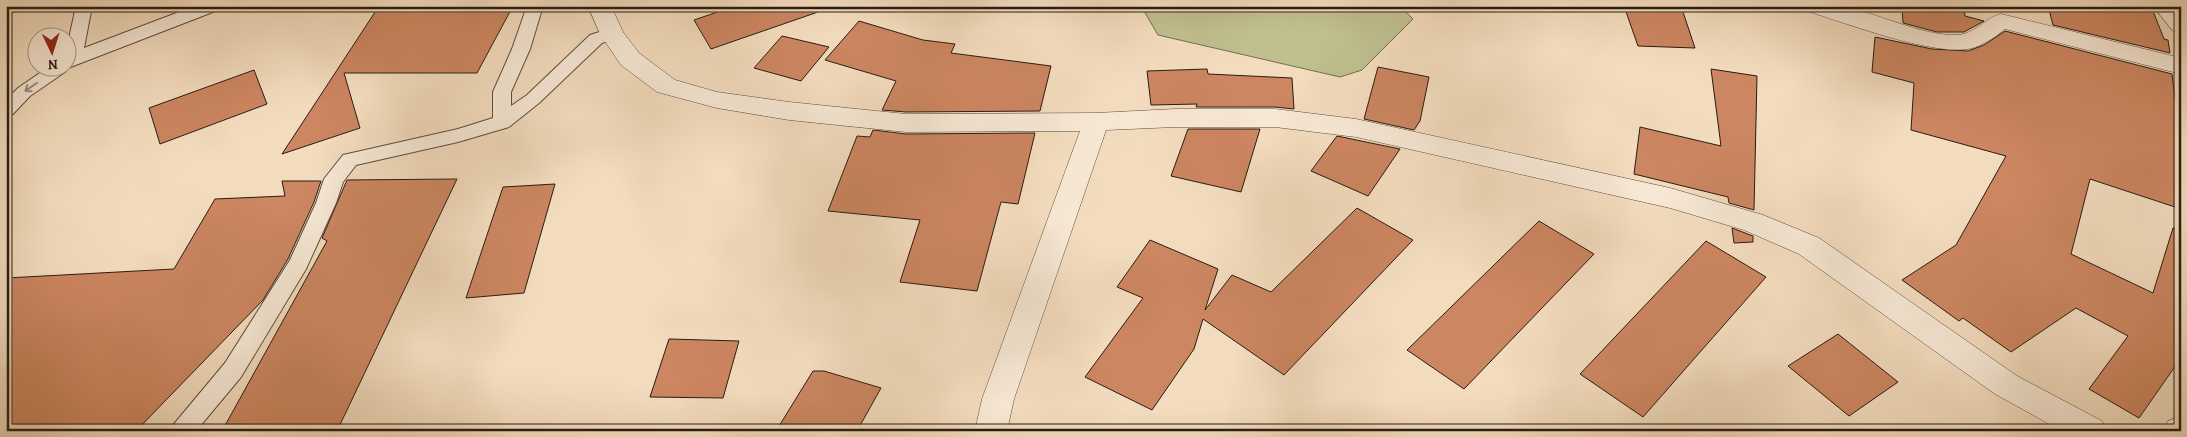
<svg xmlns="http://www.w3.org/2000/svg" width="2187" height="437" font-family="Alegreya,serif">
<rect width="100%" height="100%" fill="#f3dcbe"/>
<filter id="stains"><feTurbulence type="fractalNoise" baseFrequency=".004" numOctaves="4"/><feColorMatrix values="0 0 0 0 .2 0 0 0 0 .09 0 0 0 0 .02 0 0 0 .5 -.17"/></filter>
<radialGradient id="worn" r=".72"><stop offset=".6" stop-color="#630" stop-opacity="0"/><stop offset="1" stop-color="#630" stop-opacity=".3"/></radialGradient>
<polygon fill="#c0bf8e" stroke="#746e50" points="1141,6 1400,6 1413,19 1362,70 1340,77 1158,35"/>
<g fill="#cc8661" stroke="#281c13">
<polygon points="379,6 513,6 477,73 344,73 360,128 282,154"/>
<polygon points="735,6 817,6 818,12 711,49 694,20"/>
<polygon points="1624,6 1681,6 1695,48 1638,46"/>
<polygon points="1902,6 1964,6 1965,16 1984,21 1964,32 1937,32 1903,23"/>
<polygon points="2048,6 2151,6 2164,39 2168,40 2170,53 2053,25"/>
<polygon points="859,21 923,40 955,44 951,53 1051,66 1040,111 906,112 882,110 896,81 825,60"/>
<polygon points="2005,31 2172,74 2178,122 2181,123 2181,209 2090,179 2071,254 2153,293 2173,228 2181,229 2181,358 2139,418 2089,389 2128,336 2076,308 2011,352 1963,318 1959,321 1902,280 1956,245 2006,156 1911,130 1914,83 1872,72 1875,37 1932,49 1968,51 1984,45"/>
<polygon points="782,36 829,47 801,81 754,68"/>
<polygon points="1378,67 1429,77 1420,121 1414,130 1364,119"/>
<polygon points="1207,69 1208,74 1292,78 1294,109 1275,107 1196,107 1197,104 1151,105 1147,71"/>
<polygon points="1711,69 1757,76 1754,210 1729,203 1728,197 1634,174 1640,127 1721,146"/>
<polygon points="254,70 267,104 160,144 149,108"/>
<polygon points="1188,129 1260,129 1241,192 1171,176"/>
<polygon points="873,130 906,134 1035,133 1018,204 1001,202 977,291 900,282 920,220 828,211 857,136 870,137"/>
<polygon points="1337,136 1400,149 1368,196 1311,171"/>
<polygon points="457,179 337,431 222,431 327,241 322,238 347,180"/>
<polygon points="282,181 321,181 314,202 288,259 263,300 136,431 6,431 6,278 174,269 215,199 285,196"/>
<polygon points="555,184 524,293 466,298 503,187"/>
<polygon points="1357,208 1413,240 1284,375 1203,319 1194,349 1152,410 1085,377 1143,298 1117,287 1150,240 1218,269 1205,310 1232,275 1271,292"/>
<polygon points="1539,221 1594,254 1464,389 1407,350"/>
<polygon points="1732,228 1753,236 1753,242 1734,243"/>
<polygon points="1706,241 1766,277 1643,417 1580,374"/>
<polygon points="1838,334 1898,382 1849,416 1788,366"/>
<polygon points="669,339 739,341 723,398 650,397"/>
<polygon points="813,371 824,371 881,388 857,431 776,431"/>
</g>
<g fill="none" stroke-linecap="round" stroke-linejoin="round">
<defs>
<g id="service">
<polygon points="76,6 92,6 84,48 195,6 220,6 218,10 68,68 65,72 30,96 12,115 6,117 6,100 18,88 47,68 68,68 68,43"/>
<polygon points="527,6 543,6 530,49 511,92 511,106 527,95 590,35 612,28 618,30 621,34 618,38 602,43 539,103 509,127 458,142 356,165 343,182 336,203 306,269 241,377 196,431 171,431 174,424 225,363 290,260 316,203 324,179 343,155 458,129 493,118 493,92 512,49"/>
</g>
<g id="minor">
<polygon points="6,6 22,6 19,11 6,15"/>
<polygon points="588,6 611,6 623,32 639,53 675,80 717,92 789,102 906,114 1096,113 1175,109 1275,109 1356,119 1670,188 1763,215 1819,238 2017,376 2102,421 2107,431 2062,431 1995,394 1799,254 1744,230 1670,208 1356,137 1275,127 1175,127 1106,130 1014,399 1007,431 975,431 982,399 1080,131 906,132 789,120 717,108 657,92 621,65 600,34"/>
<path d="M1804,6C1816,6 1830,4 1842,6C1874,12 1934,41 1964,34C1978,30 1987,17 2001,14L2181,58V74L2005,29C1994,38 1982,46 1968,49C1930,55 1846,23 1807,11Z"/>
<polygon points="2153,6 2177,6 2181,11 2181,33 2173,31"/>
<polygon points="2181,416 2181,431 2163,431 2168,421"/>
</g>
</defs>
<use href="#service" stroke="#5b4c3e" stroke-width="2"/>
<use href="#minor" stroke="#5b4c3e" stroke-width="1"/>
<use href="#service" fill="#f7e8d5" fill-rule="evenodd"/>
<use href="#minor" fill="#f7e8d5" fill-rule="evenodd"/>
</g>
<defs><path id="oneway-shaft" d="M-6 0H5M1.5-3L5.5 0L1.5 3" fill="none" stroke-width="1.6" stroke-linecap="round" stroke-linejoin="round" transform="scale(1.25)"/></defs>
<use stroke="#9a8c7e" href="#oneway-shaft" transform="translate(31 87) rotate(145)"/>
<rect width="2187" height="437" fill="none" stroke="#f3dcbe" stroke-width="25"/>
<rect x="8" y="8" width="2172" height="422" fill="none" stroke="#281c13" stroke-width="2.5"/>
<rect x="12" y="12" width="2162" height="412" fill="none" stroke="#281c13"/>
<g transform="translate(52 52) rotate(176)"><circle r="24" fill="#f7e8d5" stroke="#a49687"/>
<path d="M0-4L9 19L0 12L-9 19Z" fill="#8f2418"/>
<text y="-8" font-size="14" font-weight="bold" text-anchor="middle" fill="#281c13">N</text>
</g>
<rect width="100%" height="100%" filter="url(#stains)"/>
<rect width="100%" height="100%" fill="url(#worn)"/>
</svg>
